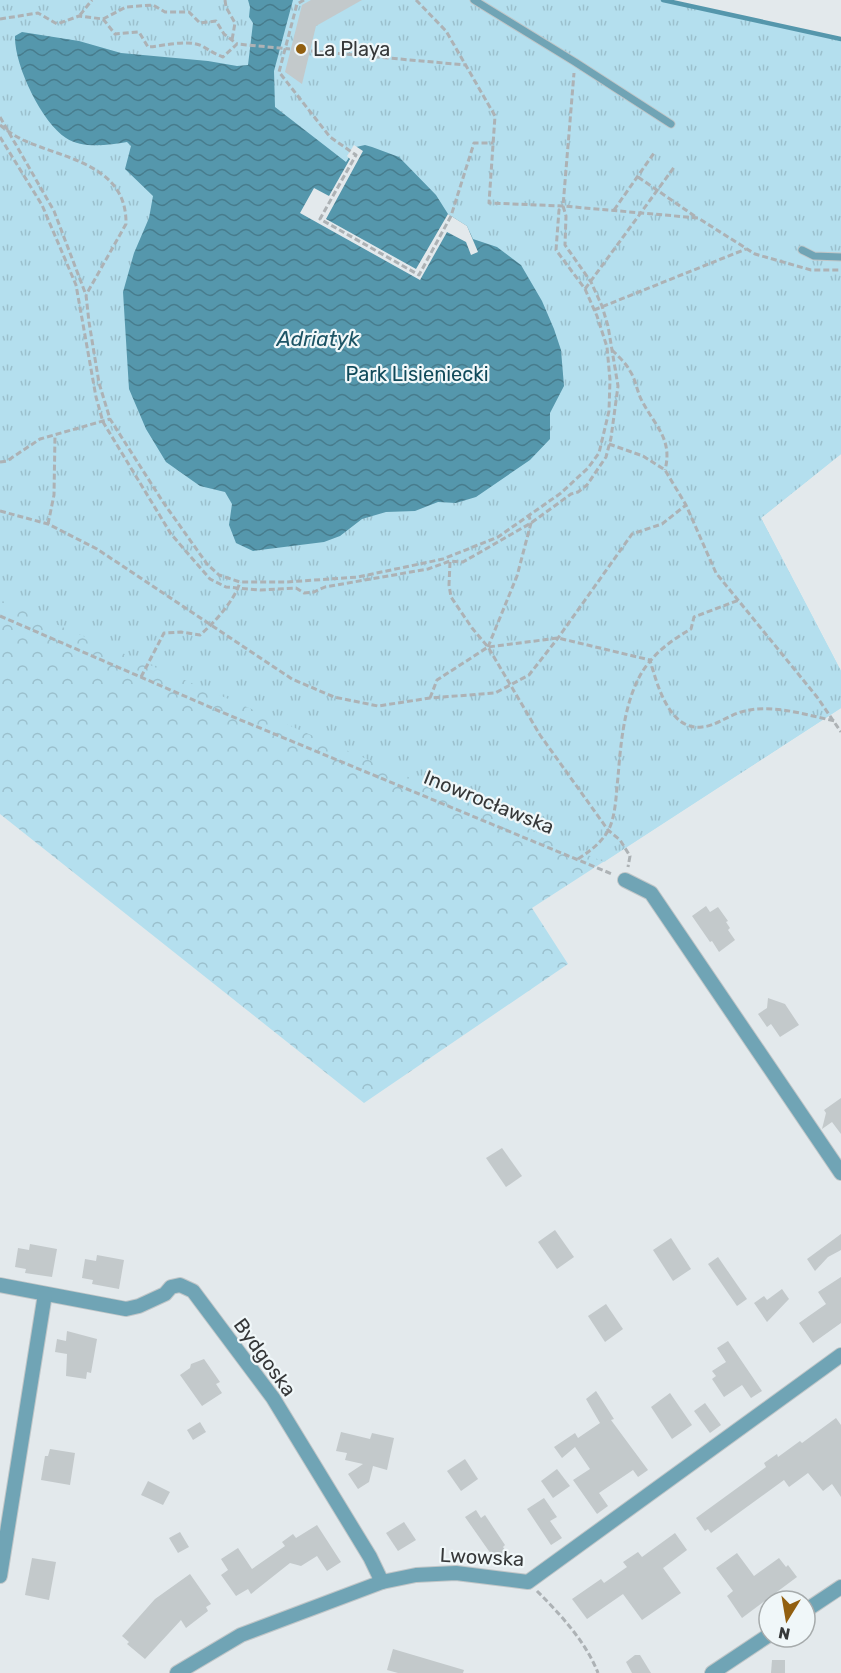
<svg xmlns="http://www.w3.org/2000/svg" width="841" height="1673" font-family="Rubik,sans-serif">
<defs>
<pattern id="forest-crowns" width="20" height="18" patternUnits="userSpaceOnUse" patternTransform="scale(1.5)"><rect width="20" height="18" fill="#b4dfee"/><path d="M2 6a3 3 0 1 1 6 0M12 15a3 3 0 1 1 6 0" fill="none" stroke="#9bc0cd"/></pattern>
<pattern id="park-tufts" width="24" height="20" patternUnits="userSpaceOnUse" patternTransform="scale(1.5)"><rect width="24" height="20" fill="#b4dfee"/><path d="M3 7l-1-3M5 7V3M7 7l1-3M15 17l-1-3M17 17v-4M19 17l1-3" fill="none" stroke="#9bc0cd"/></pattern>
<pattern id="water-waves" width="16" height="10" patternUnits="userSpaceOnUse" patternTransform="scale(1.5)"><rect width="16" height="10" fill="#5597ac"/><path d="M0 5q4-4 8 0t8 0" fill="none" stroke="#477c8d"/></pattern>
</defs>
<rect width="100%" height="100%" fill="#e3e9ec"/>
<polygon fill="url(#forest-crowns)" points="0,158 841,454 761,518 841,671 841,708 532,908 568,964 364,1103 0,814"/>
<polygon fill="url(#park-tufts)" points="0,0 663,0 841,39 841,454 761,518 841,671 841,708 604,862 0,600"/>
<path fill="url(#water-waves)" d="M248,0H293L274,71L275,107L346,162L356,147L365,145L372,147L399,157L436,195L448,214L467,226L473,239L497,247L521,265L542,301L554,329L561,350L564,386L550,413V439L530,460L476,497L456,503L438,502L415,511L386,512L362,519L340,536L324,542L253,551L236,543L229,525L232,504L225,492L200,486L166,462L146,429L129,389L123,292L134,253L149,218L153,196L125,169L131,146L127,142C108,145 83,149 66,138C42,123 14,65 15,36L22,32L79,41L121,53L208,61L237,66L248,65L253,23L249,17L250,7Z"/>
<polygon fill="#e3e9ec" points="354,145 363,151 326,219 416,269 448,214 467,226 478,252 471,255 466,242 447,232 420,280 300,213 314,188 329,196 350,159 347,156"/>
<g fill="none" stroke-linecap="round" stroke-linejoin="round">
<polyline stroke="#5597ac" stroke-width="4.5" points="663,0 841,39"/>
</g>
<g fill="#c3c9cb">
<polygon points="311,0 362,0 316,26 302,84 285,72 302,5"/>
<polygon points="706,906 710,912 718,907 728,921 726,922 730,928 728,930 735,940 719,952 712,941 710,942 692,916"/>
<polygon points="768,998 785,1004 799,1025 780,1037 771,1024 767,1027 758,1014 767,1008"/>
<polygon points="841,1098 841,1134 832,1122 822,1129 826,1113 824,1110"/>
<polygon points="502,1148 522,1176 506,1187 486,1158"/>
<polygon points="555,1230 574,1257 557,1269 538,1242"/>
<polygon points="841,1234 841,1250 828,1257 815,1271 807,1259"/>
<polygon points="671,1238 691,1269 673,1281 653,1250"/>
<polygon points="30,1244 57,1249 52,1277 25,1273 26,1269 15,1267 18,1248 29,1250"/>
<polygon points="97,1255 124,1260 119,1289 92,1284 93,1280 82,1278 85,1259 96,1261"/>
<polygon points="718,1257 747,1299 737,1306 708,1264"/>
<polygon points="841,1277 841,1323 813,1343 799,1323 826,1304 818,1292"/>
<polygon points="782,1289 789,1299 767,1322 754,1303 764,1296 767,1300"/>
<polygon points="606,1304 623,1329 605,1342 588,1316"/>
<polygon points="67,1331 97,1339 91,1373 87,1372 86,1379 66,1376 67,1354 55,1352 57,1339 66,1341"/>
<polygon points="728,1341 762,1391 751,1398 742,1385 724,1397 712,1379 716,1376 712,1371 726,1362 717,1348"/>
<polygon points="204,1359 220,1382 216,1384 222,1393 202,1406 180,1375 190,1368 191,1364"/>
<polygon points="596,1391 614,1419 611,1420 648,1470 638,1477 633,1470 599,1493 608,1506 597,1514 573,1480 590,1469 575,1447 562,1458 554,1447 575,1433 578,1438 600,1423 586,1399"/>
<polygon points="670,1393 692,1425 672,1439 651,1407"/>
<polygon points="705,1403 721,1425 710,1433 694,1411"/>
<polygon points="836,1418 841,1425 841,1497 832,1484 823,1491 808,1473 789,1487 784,1480 711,1533 708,1529 705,1531 696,1518 766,1467 764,1463 777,1454 778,1457 800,1441 802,1443"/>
<polygon points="200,1422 206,1432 193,1440 187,1430"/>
<polygon points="341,1432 370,1439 372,1433 394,1438 387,1470 373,1466 369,1482 358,1489 348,1474 363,1464 345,1460 347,1453 336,1451"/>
<polygon points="50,1449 75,1453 70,1485 41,1480 45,1456 48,1456"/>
<polygon points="465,1459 478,1479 461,1491 447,1471"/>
<polygon points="557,1469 570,1486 553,1498 541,1481"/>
<polygon points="148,1481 170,1492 163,1505 141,1495"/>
<polygon points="544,1498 557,1517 550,1521 562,1538 551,1545 527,1509"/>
<polygon points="476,1510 481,1518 485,1515 505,1545 503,1547 509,1556 498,1564 465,1517"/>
<polygon points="404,1522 416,1540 398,1551 386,1533"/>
<polygon points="317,1525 341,1562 327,1571 317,1556 301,1566 290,1563 251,1594 248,1589 236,1596 221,1575 228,1570 221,1559 238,1548 252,1569 285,1546 282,1542 293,1534 296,1538"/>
<polygon points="180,1532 189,1547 178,1553 169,1538"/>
<polygon points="675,1533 687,1550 663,1568 681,1593 642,1620 623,1594 587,1619 572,1599 601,1579 604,1583 627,1567 623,1562 638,1552 642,1557"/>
<polygon points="737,1553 754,1576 779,1558 786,1567 788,1565 797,1577 742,1618 727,1596 733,1591 716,1568"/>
<polygon points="32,1558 56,1562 49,1600 25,1595"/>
<polygon points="190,1574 211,1604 206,1607 208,1611 186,1628 181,1620 145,1659 127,1644 129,1642 122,1636 155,1599"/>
<polygon points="393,1649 464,1670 463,1673 398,1673 387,1670"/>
<polygon points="635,1655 640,1655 651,1673 632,1673 626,1662"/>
<polygon points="772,1660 785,1660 785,1673 771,1673"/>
</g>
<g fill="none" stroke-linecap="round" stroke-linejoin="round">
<defs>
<g id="service">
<polyline points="474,0 575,62 671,124"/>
<polyline points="802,250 814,256 841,257"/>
</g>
<g id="minor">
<polyline points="625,880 651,893 841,1173"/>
<polyline points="0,1285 126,1309 139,1306 165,1294 171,1287 180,1285 193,1291 273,1398 370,1557 382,1582"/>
<polyline points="0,1576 45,1294"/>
<polyline points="805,1611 841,1587"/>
<polyline points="177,1673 241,1635 382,1582 416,1575 456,1573 528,1582 841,1355"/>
<polyline points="712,1673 769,1635"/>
</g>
</defs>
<use href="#service" stroke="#c0c6c8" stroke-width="9"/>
<use href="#minor" stroke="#c0c6c8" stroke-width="16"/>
<g stroke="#adb2b5" stroke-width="3" stroke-dasharray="6 3" stroke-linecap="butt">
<polyline points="225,0 226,7 235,23 232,40"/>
<polyline points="304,0 297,4 279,72 330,137 356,155 320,219 419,275 451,216 474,143 493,143"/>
<polyline points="416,0 446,31 495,116 489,203 563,206 698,218 755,254 811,270 841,270"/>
<polyline points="80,15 92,0"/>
<path d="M0,19L38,13L57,24L79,16L103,19L115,34L139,32L148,47C164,46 187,39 202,46C209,50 215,54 223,57L237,44L290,49"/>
<polyline points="103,19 126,7 153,5 165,12 189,12 200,23 216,21 224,34 237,44"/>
<polyline points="311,51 466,65"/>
<polyline points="0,117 54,211 86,295 89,322 99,383 110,419 163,502 207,564 219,575 240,582 286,582 358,577 443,559 498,537 561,493 588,468 599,453 609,411 610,380 607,347 597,316 585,289 556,250 559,210 563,206"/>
<path d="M0,125C7,131 15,136 23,140C65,159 127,165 126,224L86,295"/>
<polyline points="0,137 42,205 76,285 96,397 103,422 171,534 210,579 226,587 260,590 296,588 304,593 314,592 325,587 428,569 450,561 463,562 531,523 571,494 578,492 587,485 606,457 611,438 618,386 608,326 602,306 591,282 565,245 566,216 563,206 574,73"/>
<polyline points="638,177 696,217"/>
<polyline points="614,210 654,153"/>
<polyline points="585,289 675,166"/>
<polyline points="594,310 746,249"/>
<path d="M612,350C618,356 626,363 630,371C636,380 637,392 642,401C655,426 673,439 665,470"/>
<polyline points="609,444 643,456 665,470 686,505 716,573 817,697 841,732"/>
<polyline points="0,462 7,461 40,439 110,419"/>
<polyline points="0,511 48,524 97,549 292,679 334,697 378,706 430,698 495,693 529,675 558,638 632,534 662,524 686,505"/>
<polyline points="48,524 54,495 55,435"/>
<polyline points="450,562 449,585 451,597 472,628 488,647 540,735 608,830 620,840 630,856 628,867"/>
<polyline points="0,616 219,711 612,874"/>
<polyline points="488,647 517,576 531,523 529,516"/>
<path d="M141,677L164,633L181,632L200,635C214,623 235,600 240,582"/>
<path d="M430,698L437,680L488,647L558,638L650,660C657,684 669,731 702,727C716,726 730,714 745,711C774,704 806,715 835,721"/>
<path d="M578,859C590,851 600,844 608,831C616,816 616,794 618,777C621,740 625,689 651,660C662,647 677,637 691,629L694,617L739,600"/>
<path d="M537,1591C560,1614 586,1642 598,1673"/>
</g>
<use href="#service" stroke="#70a4b5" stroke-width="7"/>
<use href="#minor" stroke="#70a4b5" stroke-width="14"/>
</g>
<circle fill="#925f10" stroke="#f0f7f9" stroke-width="2" cx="301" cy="49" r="6"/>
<g text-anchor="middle" stroke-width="4.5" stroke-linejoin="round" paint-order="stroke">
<g font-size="20" fill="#363839" stroke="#f0f7f9" text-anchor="start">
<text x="313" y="56">La Playa</text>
</g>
<g font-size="20" fill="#104a5a" stroke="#f0f7f9">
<text x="417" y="381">Park Lisieniecki</text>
</g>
<g font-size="20" fill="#363839" stroke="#f0f7f9">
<text transform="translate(489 802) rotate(22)" y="7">Inowrocławska</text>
<text transform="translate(265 1357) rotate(54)" y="7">Bydgoska</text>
<text transform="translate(482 1557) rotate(3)" y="7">Lwowska</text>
</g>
<g font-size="21" font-style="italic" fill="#1d5465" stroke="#f0f7f9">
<text x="318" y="346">Adriatyk</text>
</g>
</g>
<g transform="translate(787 1619) rotate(191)"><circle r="28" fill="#f0f7f9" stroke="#a6abac" stroke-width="1.5"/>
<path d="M0-4.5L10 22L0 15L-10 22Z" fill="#925f10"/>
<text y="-9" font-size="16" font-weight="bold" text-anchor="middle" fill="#363839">N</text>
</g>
</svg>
